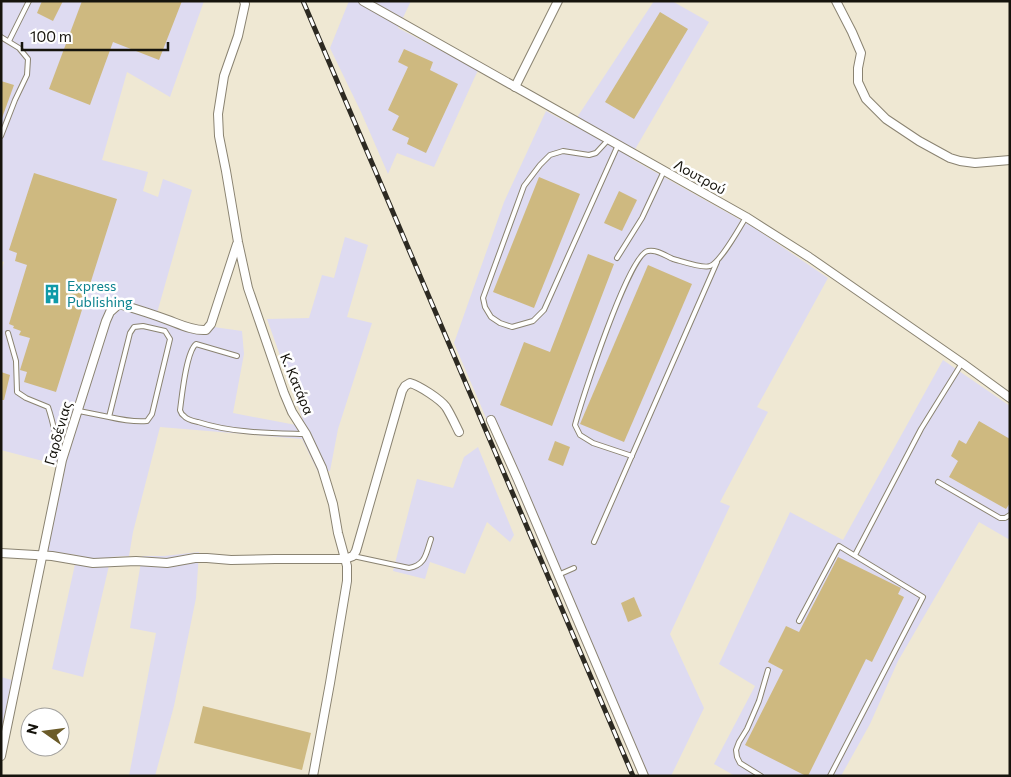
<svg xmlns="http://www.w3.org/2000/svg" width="1011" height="777" font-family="Commissioner,sans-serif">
<rect width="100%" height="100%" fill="#efe8d3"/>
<g fill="#dedbf1">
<polygon points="1,1 204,1 170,97 127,72 102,160 148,172 143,191 158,197 163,179 192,190 157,313 185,323 242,331 244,354 233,413 296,425 303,420 267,319 309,318 322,275 334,278 345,237 368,245 347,317 372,323 338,429 330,471 318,472 302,439 160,427 133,532 129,556 111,557 83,677 52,669 77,555 39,551 58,465 1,450 1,272 4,262 1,261"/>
<polygon points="349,1 411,1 398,28 478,70 434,167 397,153 388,174 361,112 330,48"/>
<polygon points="654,1 672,1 709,22 630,158 753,227 828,278 757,407 768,412 720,502 730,506 670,634 704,708 671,776 639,776 454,343 504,202 546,111 572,125"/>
<polygon points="943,360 1010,406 1010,540 979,522 898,661 870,724 841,776 735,776 714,764 755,686 719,664 790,512 843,540"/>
<polygon points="478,447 514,535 510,542 487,522 465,574 430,562 425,579 393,571 417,479 453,488 464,457"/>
<polygon points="199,552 196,598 174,706 155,776 129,776 156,633 130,628 142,556 164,556"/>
<polygon points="1,677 12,680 1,731"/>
</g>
<g fill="#ceb980">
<polygon points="42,1 63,1 53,21 37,13"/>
<polygon points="82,1 182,1 159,60 113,42 90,105 49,89"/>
<polygon points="660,12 688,29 634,119 605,102"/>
<polygon points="404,49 433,62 430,70 458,84 426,153 407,144 409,138 392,130 399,116 388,110 408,67 398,62"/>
<polygon points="1,81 14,85 2,118 1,118"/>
<polygon points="34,173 117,199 56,392 24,382 27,372 20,370 30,338 19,335 21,331 13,328 14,326 9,324 27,265 15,261 17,253 9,250"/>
<polygon points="539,177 580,194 534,308 493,292"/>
<polygon points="619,191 637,200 622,231 604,223"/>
<polygon points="588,254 614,264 552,426 500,405 524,342 550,352"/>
<polygon points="648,265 692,284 624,442 580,424"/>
<polygon points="1,372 10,375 4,400 1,400"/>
<polygon points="979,421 1010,439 1010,503 1006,509 949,477 958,461 951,456 959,440 966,444"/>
<polygon points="555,441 570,447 563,466 548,460"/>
<polygon points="838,557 901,588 898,594 904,597 872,662 866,659 808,776 806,776 745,745 783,670 768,662 786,626 799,632"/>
<polygon points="634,597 642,616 628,622 621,603"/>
<polygon points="203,706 311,733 302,770 194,743"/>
</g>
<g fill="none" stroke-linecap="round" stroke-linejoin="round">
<defs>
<g id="lane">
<polyline points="1,37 19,48 28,59 27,75 15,100 1,136"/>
<polyline points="9,41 29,1"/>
<polyline points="608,140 596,153 589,155 563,151 550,155 540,165 524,186 483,298 485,307 491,317 500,323 512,327 533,321 544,310 618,145"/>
<polyline points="617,258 642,218 664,171"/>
<path d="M8,333L16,361L17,392L26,398L48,407C54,424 56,441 61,457"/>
<path d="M237,356L196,344C186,352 182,396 180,410C181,413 181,414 184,416C187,420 193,421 198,422C232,433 269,433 304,434"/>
<path d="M79,411L109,417C122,420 134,422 147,421L152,414L170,339L165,331L143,326L134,327L130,333L109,417"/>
<path d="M632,456L593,443L580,435L575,425C581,402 629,253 648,251C656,249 666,256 673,259C681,261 703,269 710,266C720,263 740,227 746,217"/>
<polyline points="938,482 1000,518 1005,518 1010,515"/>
<polyline points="594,542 717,262"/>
<polyline points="855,555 921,429 962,363"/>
<path d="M353,556L409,568C426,565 426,553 431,539"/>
<polyline points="558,575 574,568"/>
<polyline points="799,621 839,546 923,597 830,776"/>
<polyline points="761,776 740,763 737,757 736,750 739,742 747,729 759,701 768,670"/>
</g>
<g id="street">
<polyline points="244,1 245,4 238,36 224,76 218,114 219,136 226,171 238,242 248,288 284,393 292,412 306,434 322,468 333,504 338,533 347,566 347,581 330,683 313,776"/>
<polyline points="363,1 746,217 809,257 962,363 1010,398"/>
<polyline points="836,1 852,32 861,53 858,68 858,82 866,99 886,119 919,141 950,158 960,161 975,163 1010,160"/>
<polyline points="515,87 558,1"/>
<polyline points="491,420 518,480 644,776"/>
<path d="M1,553L52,556L93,563L136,561L167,563L195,558H207L231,560L275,559H345L353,556L356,551L402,391L405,386L410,383C420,386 440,399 446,407C451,415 455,424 459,432"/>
<path d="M1,756L62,460L106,321L110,312L119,304C136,309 152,314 168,320C179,324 193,331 206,330L211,324L237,244"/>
</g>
</defs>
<use href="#lane" stroke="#8a8371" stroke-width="6"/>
<use href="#street" stroke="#8a8371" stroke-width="10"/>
<use href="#lane" stroke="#fff" stroke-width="4"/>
<use href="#street" stroke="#fff" stroke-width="8"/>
<defs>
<polyline id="rail" points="303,1 633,776"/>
</defs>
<use href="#rail" stroke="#2d2a22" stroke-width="5"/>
<use href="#rail" stroke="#fff" stroke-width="3" stroke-dasharray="9" stroke-linecap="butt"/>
</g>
<defs>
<symbol id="building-bare" viewBox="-9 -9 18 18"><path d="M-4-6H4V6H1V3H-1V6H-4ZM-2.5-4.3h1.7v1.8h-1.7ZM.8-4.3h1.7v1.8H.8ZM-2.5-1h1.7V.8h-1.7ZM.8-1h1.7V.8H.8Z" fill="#0f9aa8" stroke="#fff" stroke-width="2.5" paint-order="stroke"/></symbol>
</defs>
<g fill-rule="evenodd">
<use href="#building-bare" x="38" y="280" width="28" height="28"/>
</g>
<g text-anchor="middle" stroke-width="5" stroke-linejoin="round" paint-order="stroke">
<g font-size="14" fill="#16140d" stroke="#fff">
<text transform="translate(700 177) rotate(29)" y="5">Λουτρού</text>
<text transform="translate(297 384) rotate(67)" y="5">Κ. Κατάρα</text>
<text transform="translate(58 433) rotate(-74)" y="5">Γαρδένιας</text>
</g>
<g font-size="14" fill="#0d838f" stroke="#fff" text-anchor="start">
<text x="67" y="291">Express<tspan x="67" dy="16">Publishing</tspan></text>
</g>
</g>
<rect width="1011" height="777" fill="none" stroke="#16140d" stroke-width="5"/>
<g transform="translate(45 732) rotate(284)"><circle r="24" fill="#ffffff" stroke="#a2a19e"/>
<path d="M0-4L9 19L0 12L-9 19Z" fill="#6b5b29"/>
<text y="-8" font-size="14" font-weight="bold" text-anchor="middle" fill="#16140d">N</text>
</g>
<path d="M22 42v8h146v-8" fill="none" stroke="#16140d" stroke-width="2.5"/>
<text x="30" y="42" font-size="15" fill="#16140d" stroke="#ffffff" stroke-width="4" paint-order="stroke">100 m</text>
</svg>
